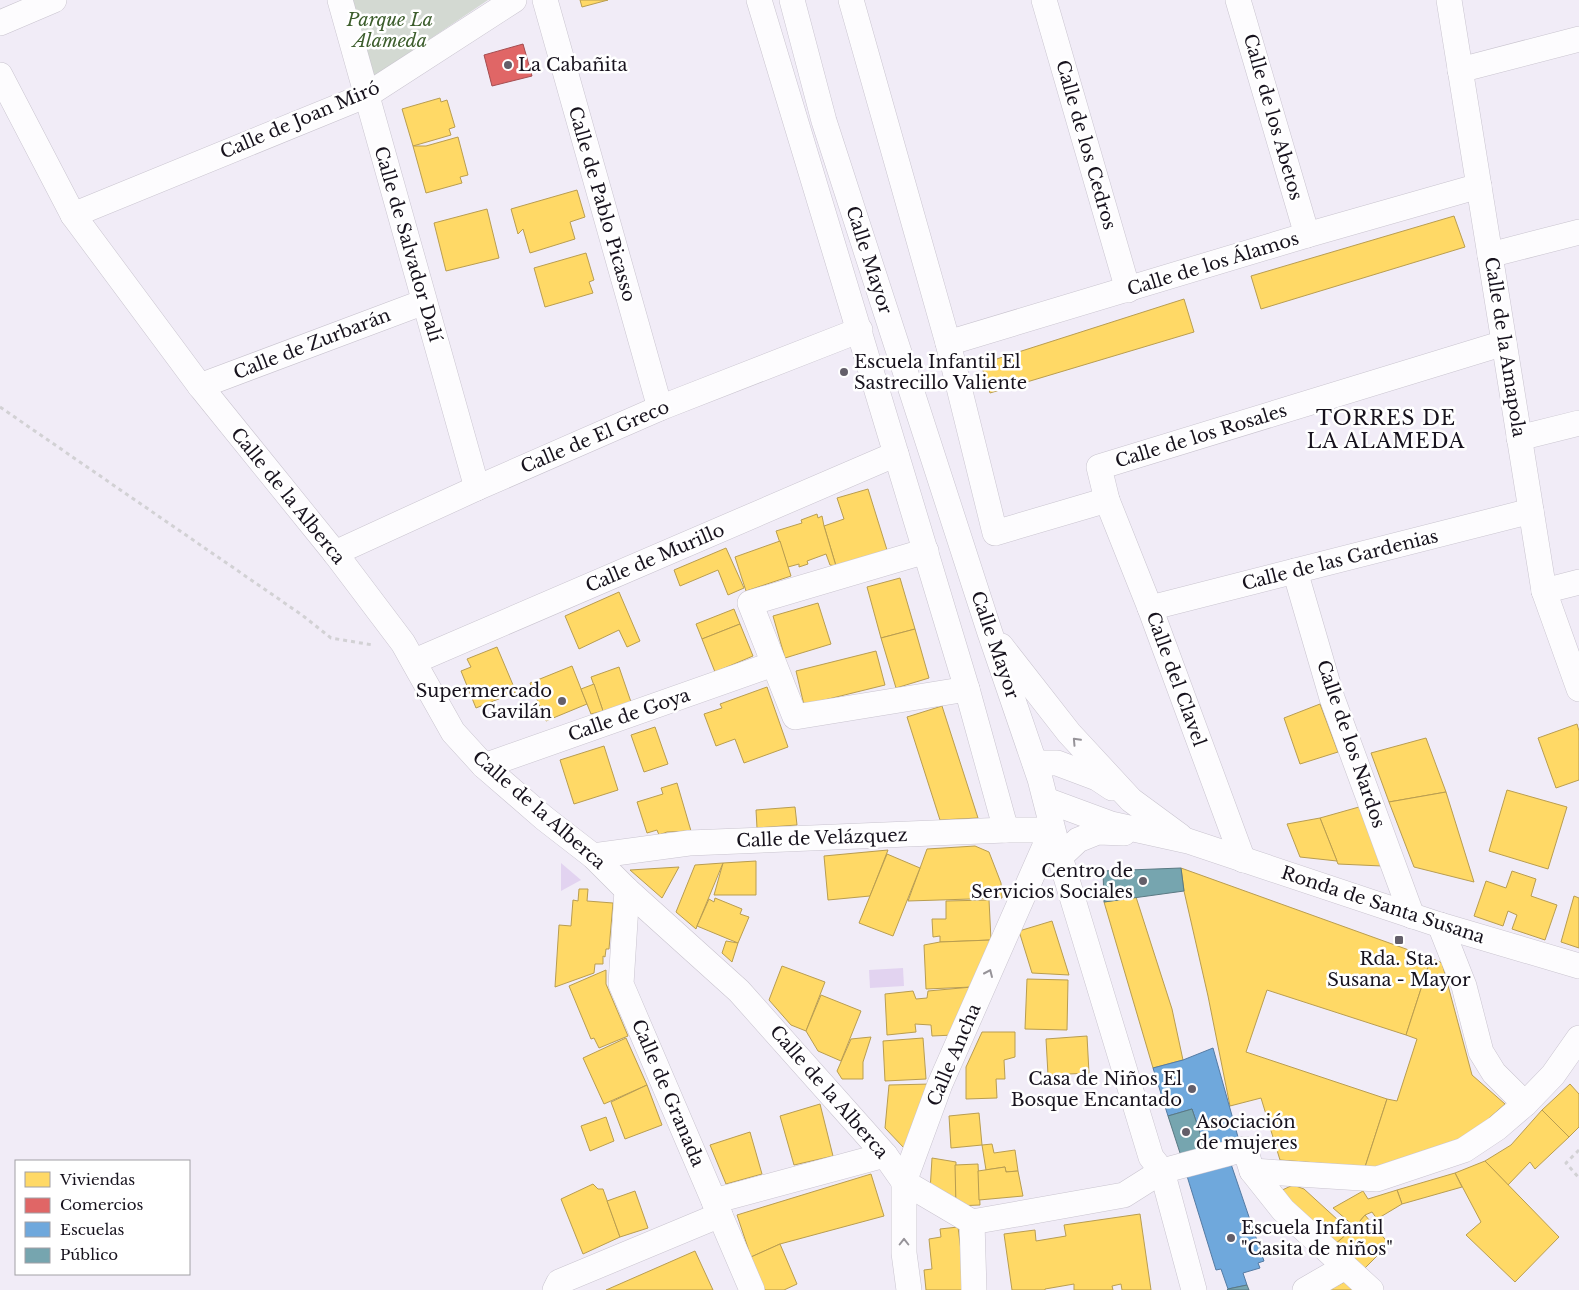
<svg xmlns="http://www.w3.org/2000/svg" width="1579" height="1290" font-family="'Libre Baskerville',serif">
<rect width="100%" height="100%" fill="#f1ecf7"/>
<polygon fill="#d3d9d2" points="351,0 488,0 372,78"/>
<g fill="#e2d3f0">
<polygon points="561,863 581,880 561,891"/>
<polygon points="903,968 904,986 870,988 869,970"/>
</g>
<g fill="#ffd966" stroke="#b99d50">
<polygon points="580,0 608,0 582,7"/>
<polygon points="440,98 441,102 447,100 455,127 449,129 451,135 413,146 402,109"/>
<polygon points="458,137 468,175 460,177 462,183 426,193 413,146 426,146"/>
<polygon points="577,190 585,217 570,222 575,239 530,253 523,229 518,234 511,209"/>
<polygon points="487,209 499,258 446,271 434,223"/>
<polygon points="1454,216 1465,247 1261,309 1251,276"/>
<polygon points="586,253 594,280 589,282 593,293 545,307 534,268"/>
<polygon points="1184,299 1194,332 990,393 981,364"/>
<polygon points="868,489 887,550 836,566 824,526 844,519 837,498"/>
<polygon points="817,514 818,518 822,516 824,526 836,566 830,565 826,554 807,561 808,564 799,567 799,564 788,567 776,531 802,523 801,520"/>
<polygon points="780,541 791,576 746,591 735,557"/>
<polygon points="726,548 744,588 728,595 718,570 680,586 674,570"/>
<polygon points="900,578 915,629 881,638 867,587"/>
<polygon points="619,592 640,641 627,647 619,630 579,649 565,616"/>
<polygon points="818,603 831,644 785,658 773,616"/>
<polygon points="734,609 740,624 702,639 696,624"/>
<polygon points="740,624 753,656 715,672 702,639"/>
<polygon points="915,629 929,678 896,688 881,638"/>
<polygon points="497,647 516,692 476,708 461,671 471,667 467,659"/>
<polygon points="876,651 885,685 804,705 796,671"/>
<polygon points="572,666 587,704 546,721 530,683"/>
<polygon points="619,667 631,702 603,711 591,677"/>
<polygon points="594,684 603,711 591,714 581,689"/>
<polygon points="767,687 788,747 744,763 735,739 716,746 704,714 722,708 720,704"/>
<polygon points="1320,704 1338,752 1300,764 1284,718"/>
<polygon points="942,706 978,818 940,820 907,717"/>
<polygon points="1577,724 1579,731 1579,780 1556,788 1538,738"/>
<polygon points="655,727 668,764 644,772 631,735"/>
<polygon points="1426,738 1446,792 1389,802 1371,753"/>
<polygon points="604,746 618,790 574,804 560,760"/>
<polygon points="677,783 691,831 667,832 659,835 657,830 647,833 637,802 663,794 661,788"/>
<polygon points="1507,790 1567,807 1548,869 1489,851"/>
<polygon points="1446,792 1474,882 1414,867 1389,802"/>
<polygon points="795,807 797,825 757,828 756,810"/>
<polygon points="1359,807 1382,866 1338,864 1320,818"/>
<polygon points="1320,818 1337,861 1300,857 1287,824"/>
<polygon points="975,846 989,852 1001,883 1002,898 908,901 927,849"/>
<polygon points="888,850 870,896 828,900 824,856"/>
<polygon points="887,854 920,868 893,936 859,923"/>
<polygon points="756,861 756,895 714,895 723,863"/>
<polygon points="723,863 697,926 696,929 676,912 695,865"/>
<polygon points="679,867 662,898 630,870"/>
<polygon points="1181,868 1431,958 1406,1035 1267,990 1246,1052 1387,1099 1365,1167 1280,1160 1261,1098 1230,1106 1208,996 1184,891"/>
<polygon points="1512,871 1536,879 1531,896 1557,905 1545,940 1512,929 1517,915 1508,911 1503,926 1474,916 1486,881 1506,888"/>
<polygon points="579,889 588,889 587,901 613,903 609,949 606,949 605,957 603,956 603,964 595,964 594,973 555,987 559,925 571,926 573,900 578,901"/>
<polygon points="1574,896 1579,898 1579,948 1561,942"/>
<polygon points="1136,897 1172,1009 1183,1060 1153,1068 1104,902"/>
<polygon points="715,898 742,909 740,914 749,917 738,943 697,926 709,899 714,902"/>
<polygon points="989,900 991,940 940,942 940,936 933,937 932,919 946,919 946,901"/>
<polygon points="1052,921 1069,975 1032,973 1019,931"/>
<polygon points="991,940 972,987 926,989 924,945 940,942"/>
<polygon points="726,941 738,943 732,962 722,953"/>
<polygon points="1431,958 1442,963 1472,1075 1505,1104 1469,1136 1382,1168 1365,1167 1387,1099 1397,1101 1417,1039 1406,1035"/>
<polygon points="782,966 825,982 806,1031 791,1025 769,1000"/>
<polygon points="606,970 606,984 628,1036 599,1048 594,1038 591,1039 569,986"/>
<polygon points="1027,979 1068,980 1067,1030 1025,1029"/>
<polygon points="972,987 954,1035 932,1036 931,1025 915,1024 916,1032 887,1035 885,994 913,991 916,999 927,998 928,991"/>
<polygon points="821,995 861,1011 841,1061 818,1051 806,1031"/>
<polygon points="982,1032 1015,1032 1015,1057 1004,1060 1005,1079 996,1079 997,1098 966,1099 966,1067"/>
<polygon points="1087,1036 1089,1073 1048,1075 1046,1039"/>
<polygon points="871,1037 863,1062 863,1079 842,1079 837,1071 851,1039"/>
<polygon points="626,1038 647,1085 604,1104 583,1058"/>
<polygon points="923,1038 926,1079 885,1081 883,1041"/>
<polygon points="931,1084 904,1148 885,1128 889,1085"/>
<polygon points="1570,1084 1579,1094 1579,1127 1569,1137 1542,1110"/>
<polygon points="647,1085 662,1125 625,1139 611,1102"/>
<polygon points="820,1104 833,1156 794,1165 780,1116"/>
<polygon points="1542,1110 1569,1137 1535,1169 1530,1162 1508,1185 1485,1161 1511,1145"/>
<polygon points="979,1113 982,1145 951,1148 949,1116"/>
<polygon points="606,1117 614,1141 590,1151 581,1126"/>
<polygon points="750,1132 762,1174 726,1184 710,1145"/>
<polygon points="992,1144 994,1153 1015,1150 1018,1171 1006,1172 1005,1167 986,1170 982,1145"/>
<polygon points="932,1158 956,1162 956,1206 930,1191"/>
<polygon points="1485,1161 1559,1237 1515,1282 1466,1235 1481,1222 1455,1173"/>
<polygon points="978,1164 980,1205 956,1206 955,1165"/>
<polygon points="1005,1167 1006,1172 1018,1171 1023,1196 979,1200 978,1171"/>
<polygon points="1455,1173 1462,1187 1402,1204 1397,1190"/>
<polygon points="871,1174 884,1216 780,1244 751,1257 737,1215"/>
<polygon points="593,1184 598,1189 603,1189 620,1237 583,1254 561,1199"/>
<polygon points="1293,1185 1304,1189 1350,1231 1333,1246 1278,1192"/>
<polygon points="1397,1190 1402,1204 1377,1219 1372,1212 1365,1215 1355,1227 1333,1208 1363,1191 1368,1199"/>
<polygon points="635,1191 648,1228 620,1237 607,1201"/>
<polygon points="1140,1214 1151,1290 1122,1290 1121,1284 1112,1286 1113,1290 1074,1290 1074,1284 1045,1289 1045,1290 1012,1290 1004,1234 1035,1230 1036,1241 1066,1236 1064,1225"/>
<polygon points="1365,1215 1389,1244 1363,1270 1333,1246 1355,1227"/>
<polygon points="958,1227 966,1290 926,1290 924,1270 932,1269 929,1239 941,1237 940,1229"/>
<polygon points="780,1244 797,1284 784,1290 765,1290 751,1257"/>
<polygon points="695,1251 713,1290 606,1290"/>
<polygon points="1348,1280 1358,1290 1329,1290"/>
</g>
<polygon fill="#e06666" stroke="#a44d50" points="523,44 532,76 492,86 484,55"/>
<g fill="#6fa8dc" stroke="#557ba3">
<polygon points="1213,1048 1238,1137 1205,1148 1192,1109 1168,1116 1153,1068 1183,1060"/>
<polygon points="1231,1164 1264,1261 1258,1263 1260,1268 1243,1273 1247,1285 1228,1289 1221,1269 1216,1270 1187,1176"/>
</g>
<g fill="#76a5af" stroke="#5a7983">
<polygon points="1181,868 1184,891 1104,902 1103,871"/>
<polygon points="1192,1109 1205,1148 1181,1156 1168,1116"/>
<polygon points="1247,1285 1249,1290 1227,1290 1228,1289"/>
</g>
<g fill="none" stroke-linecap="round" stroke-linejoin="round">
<defs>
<g id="minor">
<polyline points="340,0 477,488"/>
<polyline points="545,0 660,408"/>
<polyline points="759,0 967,689 1006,830"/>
<polyline points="792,0 824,121 990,633 1040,779 1060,857 1151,1157 1162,1171 1194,1290"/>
<polyline points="851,0 948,343 995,533 1107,500 1099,467 1504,343"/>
<polyline points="1044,0 1128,290"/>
<polyline points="1238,0 1307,235"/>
<polyline points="1449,0 1544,591 1579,689"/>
<polyline points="0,23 54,0"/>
<polyline points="1460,70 1579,39"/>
<polyline points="0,75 73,215 200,386 335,553 403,643 453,732 484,766 544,818 593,856 627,890 739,991 885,1155 904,1182 972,1222 1124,1195 1162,1171 1245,1149 1252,1171 1283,1210 1371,1290"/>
<polyline points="73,215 367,95 514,0"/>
<polyline points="1490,255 1579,232"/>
<polyline points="948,343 1307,235 1479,186"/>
<polyline points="200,386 424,302"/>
<polyline points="1519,438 1579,423"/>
<polyline points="1107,500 1150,608 1243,860"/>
<polyline points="926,551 750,603 795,717 967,689"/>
<polyline points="335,553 477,488 660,408 860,330"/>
<polyline points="1295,571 1332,698 1412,916"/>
<polyline points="1544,591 1579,582"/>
<polyline points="1150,608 1531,511"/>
<polyline points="1001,646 1069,733 1131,800 1180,836"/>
<polyline points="415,661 896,454"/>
<polyline points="1035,763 1057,763 1097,778 1112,788"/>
<polyline points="484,766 773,664"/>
<polyline points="1046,800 1111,824 1188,841 1440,925 1579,966"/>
<polyline points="593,856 689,843 1006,830 1052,830"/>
<polyline points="1060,857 1078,840 1098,832 1124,833"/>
<polyline points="627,890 621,984 752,1290"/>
<polyline points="1440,925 1464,986 1481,1052 1494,1073 1525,1104"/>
<polyline points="1252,1171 1377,1179 1464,1150 1497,1128 1525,1104 1553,1075 1579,1038"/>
<polyline points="714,1201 885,1155"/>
<polyline points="972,1222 974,1290"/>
<polyline points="555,1290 559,1282 720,1215"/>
<polyline points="909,1290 904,1253 904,1182 940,1084 1052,830"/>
<polyline points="1305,1290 1345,1267"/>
</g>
</defs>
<use href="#minor" stroke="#c9c4cf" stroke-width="26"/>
<g stroke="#d2d1d4" stroke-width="3" stroke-dasharray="4 4" stroke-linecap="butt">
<polyline points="0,407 302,615 331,638 373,645"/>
<polyline points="1579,1150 1566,1163 1579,1178"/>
</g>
<use href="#minor" stroke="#fdfcfe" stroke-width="25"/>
</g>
<defs><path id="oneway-chevron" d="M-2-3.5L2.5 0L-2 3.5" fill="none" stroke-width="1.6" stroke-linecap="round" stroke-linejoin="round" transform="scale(1.25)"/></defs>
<g stroke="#969399">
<use href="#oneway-chevron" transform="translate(1076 741) rotate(-133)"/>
<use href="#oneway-chevron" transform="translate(989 973) rotate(-66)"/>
<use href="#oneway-chevron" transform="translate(904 1242) rotate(-90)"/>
</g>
<g fill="#635e69" stroke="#fff" stroke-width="2">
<circle cx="508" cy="65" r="5"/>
<circle cx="844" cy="372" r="5"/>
<circle cx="562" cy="701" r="5"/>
<circle cx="1143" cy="881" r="5"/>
<rect x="1394" y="935" width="10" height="10" rx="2.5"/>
<circle cx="1192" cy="1089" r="5"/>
<circle cx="1186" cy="1132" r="5"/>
<circle cx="1231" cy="1238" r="5"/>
</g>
<g text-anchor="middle" stroke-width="5" stroke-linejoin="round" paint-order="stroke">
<g font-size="18" font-style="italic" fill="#3c5d2c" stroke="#fff">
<text x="390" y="26">Parque La<tspan x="390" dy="21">Alameda</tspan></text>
</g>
<g font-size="18" fill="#17121d" stroke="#fff" text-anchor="start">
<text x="518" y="71">La Cabañita</text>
<text x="854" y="368">Escuela Infantil El<tspan x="854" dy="21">Sastrecillo Valiente</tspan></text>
<text x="552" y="697" text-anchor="end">Supermercado<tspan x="552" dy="21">Gavilán</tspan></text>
<text x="1133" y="877" text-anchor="end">Centro de<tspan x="1133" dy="21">Servicios Sociales</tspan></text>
<text x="1399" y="965" text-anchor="middle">Rda. Sta.<tspan x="1399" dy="21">Susana - Mayor</tspan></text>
<text x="1182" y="1085" text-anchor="end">Casa de Niños El<tspan x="1182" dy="21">Bosque Encantado</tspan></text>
<text x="1196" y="1128">Asociación<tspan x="1196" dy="21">de mujeres</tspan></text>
<text x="1241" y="1234">Escuela Infantil<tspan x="1241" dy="21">"Casita de niños"</tspan></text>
</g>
<g font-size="18" fill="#17121d" stroke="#fff">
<text transform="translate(1273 117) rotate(74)" y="6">Calle de los Abetos</text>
<text transform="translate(300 120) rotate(-23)" y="6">Calle de Joan Miró</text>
<text transform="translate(1086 145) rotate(74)" y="6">Calle de los Cedros</text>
<text transform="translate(602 204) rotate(74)" y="6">Calle de Pablo Picasso</text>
<text transform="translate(408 244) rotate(74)" y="6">Calle de Salvador Dalí</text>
<text transform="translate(869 260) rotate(72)" y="6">Calle Mayor</text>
<text transform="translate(1213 264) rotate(-17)" y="6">Calle de los Álamos</text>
<text transform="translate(312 344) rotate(-21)" y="6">Calle de Zurbarán</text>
<text transform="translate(1505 347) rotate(81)" y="6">Calle de la Amapola</text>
<text transform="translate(1201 436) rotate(-17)" y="6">Calle de los Rosales</text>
<text transform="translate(595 437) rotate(-23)" y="6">Calle de El Greco</text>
<text transform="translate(288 496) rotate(51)" y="6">Calle de la Alberca</text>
<text transform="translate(655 558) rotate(-23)" y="6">Calle de Murillo</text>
<text transform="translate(1340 560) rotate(-14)" y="6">Calle de las Gardenias</text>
<text transform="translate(995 645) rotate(71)" y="6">Calle Mayor</text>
<text transform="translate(1176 679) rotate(70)" y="6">Calle del Clavel</text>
<text transform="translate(629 715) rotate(-19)" y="6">Calle de Goya</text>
<text transform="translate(1351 744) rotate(71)" y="6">Calle de los Nardos</text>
<text transform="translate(539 810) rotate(41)" y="6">Calle de la Alberca</text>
<text transform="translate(822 838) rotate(-2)" y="6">Calle de Velázquez</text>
<text transform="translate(1383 905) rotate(18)" y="6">Ronda de Santa Susana</text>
<text transform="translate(954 1055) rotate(-67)" y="6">Calle Ancha</text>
<text transform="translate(829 1092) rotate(49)" y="6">Calle de la Alberca</text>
<text transform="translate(668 1093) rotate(67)" y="6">Calle de Granada</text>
</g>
<g font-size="20" letter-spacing="1" fill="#17121d" stroke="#fff">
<text x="1386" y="425">TORRES DE<tspan x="1386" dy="23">LA ALAMEDA</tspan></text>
</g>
</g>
<rect x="15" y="1160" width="175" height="115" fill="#ffffff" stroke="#a2a0a5"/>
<rect x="25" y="1172" width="25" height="15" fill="#ffd966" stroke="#a2a0a5"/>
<text x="60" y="1185" font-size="15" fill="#17121d">Viviendas</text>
<rect x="25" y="1198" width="25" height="15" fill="#e06666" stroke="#a2a0a5"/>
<text x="60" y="1210" font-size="15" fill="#17121d">Comercios</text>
<rect x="25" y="1222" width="25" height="15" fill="#6fa8dc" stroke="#a2a0a5"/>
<text x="60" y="1235" font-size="15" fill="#17121d">Escuelas</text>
<rect x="25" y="1248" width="25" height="15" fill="#76a5af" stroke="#a2a0a5"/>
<text x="60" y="1260" font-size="15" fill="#17121d">Público</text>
</svg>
